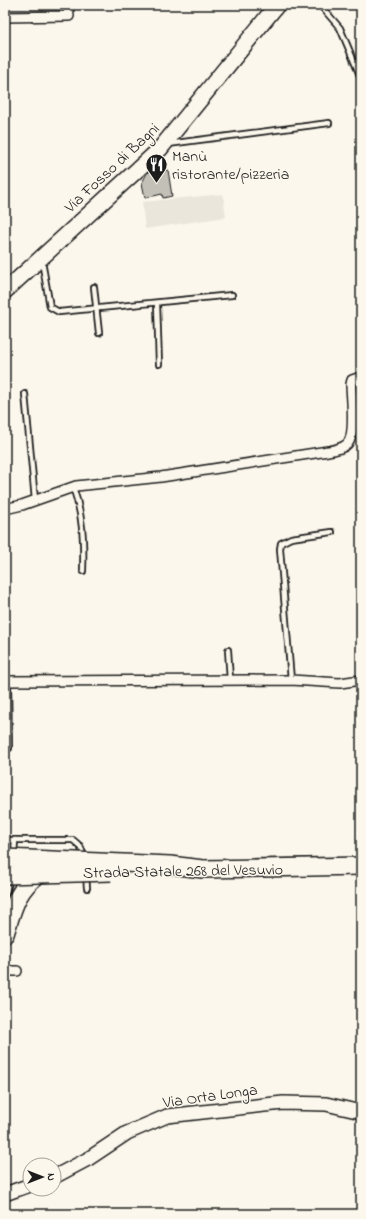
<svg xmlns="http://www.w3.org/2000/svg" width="366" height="1219" font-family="'Indie Flower',sans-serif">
<rect width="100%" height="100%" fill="#fbf7ec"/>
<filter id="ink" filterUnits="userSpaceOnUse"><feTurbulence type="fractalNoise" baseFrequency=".025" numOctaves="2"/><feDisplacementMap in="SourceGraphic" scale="8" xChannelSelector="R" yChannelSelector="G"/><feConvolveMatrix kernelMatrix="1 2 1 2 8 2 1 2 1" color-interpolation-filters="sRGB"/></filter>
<g filter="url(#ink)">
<g fill="#eae6dc">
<polygon points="5,5 66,5 66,14 5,15"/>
<polygon points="223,194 226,217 145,229 142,202"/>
</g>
<polygon fill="#c3c0b8" stroke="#1c1c1c" points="156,165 160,172 168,170 172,196 163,198 162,194 145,198 142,183 147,173"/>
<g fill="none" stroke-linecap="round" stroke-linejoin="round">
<defs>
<g id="lane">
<polyline points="320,5 340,28 361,78"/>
<polyline points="168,144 329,123"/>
<polyline points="42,261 50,307 59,312 232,295"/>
<polyline points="94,287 99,333"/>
<polyline points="157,304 159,364"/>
<polyline points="25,394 35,500"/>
<path d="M73,487C83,515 84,542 83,571"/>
<polyline points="228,650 230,680"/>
<polyline points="291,680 280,549 281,543 291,538 332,532"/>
<polyline points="8,681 9,748"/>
<polyline points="5,840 73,840 80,846 85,858"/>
<polyline points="14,856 15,840"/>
<polyline points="86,875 87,888"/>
<polyline points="5,895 11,877"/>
</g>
<g id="street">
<polyline points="5,17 69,16 68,5"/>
<path d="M5,509L22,505L76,486L161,477L328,451C334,450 341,449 346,445C357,437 351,398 351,384L352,380L361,377"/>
<polyline points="5,681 291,680 340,683 361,680"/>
<polyline points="5,971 17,971"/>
</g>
<g id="secondary">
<polyline points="54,1177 88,1159 127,1133 167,1116 283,1103 326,1104 361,1112"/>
<polyline points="5,1194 30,1185"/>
</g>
<polyline id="primary" points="5,291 160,149 277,5"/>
<g id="highway">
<polyline points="203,869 361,866"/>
<path d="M5,934C13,909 16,890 39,874"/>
</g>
</defs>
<use href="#lane" stroke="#1c1c1c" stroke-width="8"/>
<use href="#street" stroke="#1c1c1c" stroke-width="12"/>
<use href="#secondary" stroke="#1c1c1c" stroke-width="16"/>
<use href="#primary" stroke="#1c1c1c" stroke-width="18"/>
<use href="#highway" stroke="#1c1c1c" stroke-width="20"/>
<use href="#lane" stroke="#fbf7ec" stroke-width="4.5"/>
<use href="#street" stroke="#fbf7ec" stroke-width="9"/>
<use href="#secondary" stroke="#fbf7ec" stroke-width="13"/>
<use href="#primary" stroke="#fbf7ec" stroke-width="15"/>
<use href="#highway" stroke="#fbf7ec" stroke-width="17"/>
<defs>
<g id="highway-bridge">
<polyline points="5,858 170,865 203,869"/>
<polyline points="5,875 111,872"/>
</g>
</defs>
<use href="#highway-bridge" stroke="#1c1c1c" stroke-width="20" stroke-linecap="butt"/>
<use href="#highway-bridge" stroke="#fbf7ec" stroke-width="17"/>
</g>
</g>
<defs>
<symbol id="restaurant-pin" viewBox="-11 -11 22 30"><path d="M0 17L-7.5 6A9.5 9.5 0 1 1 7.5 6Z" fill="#1c1c1c" stroke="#fbf7ec"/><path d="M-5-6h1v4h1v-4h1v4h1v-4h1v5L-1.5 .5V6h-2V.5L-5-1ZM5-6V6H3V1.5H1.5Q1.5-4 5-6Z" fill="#fff"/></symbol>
</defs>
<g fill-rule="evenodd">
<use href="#restaurant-pin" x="144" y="152" width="25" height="34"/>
</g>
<g text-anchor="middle" stroke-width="3" stroke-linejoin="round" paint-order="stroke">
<g font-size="16" fill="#1c1c1c" stroke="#fbf7ec" text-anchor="start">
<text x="172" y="161">Manù<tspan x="172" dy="18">ristorante/pizzeria</tspan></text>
</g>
<g font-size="16" fill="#1c1c1c" stroke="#fbf7ec">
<text transform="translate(111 167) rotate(-43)" y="6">Via Fosso di Bagni</text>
<text transform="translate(183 870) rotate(-1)" y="6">Strada Statale 268 del Vesuvio</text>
<text transform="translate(210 1095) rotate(-8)" y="6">Via Orta Longa</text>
</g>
</g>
<rect width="366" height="1219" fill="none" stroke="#fbf7ec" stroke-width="20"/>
<rect x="10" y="10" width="346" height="1199" fill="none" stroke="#1c1c1c" stroke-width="1.5" filter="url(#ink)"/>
<g transform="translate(42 1177) rotate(90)"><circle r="19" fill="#fbf7ec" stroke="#a29f99"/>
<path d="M0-3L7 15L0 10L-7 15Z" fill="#1c1c1c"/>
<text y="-6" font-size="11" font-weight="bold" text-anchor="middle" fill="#1c1c1c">N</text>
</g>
</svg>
